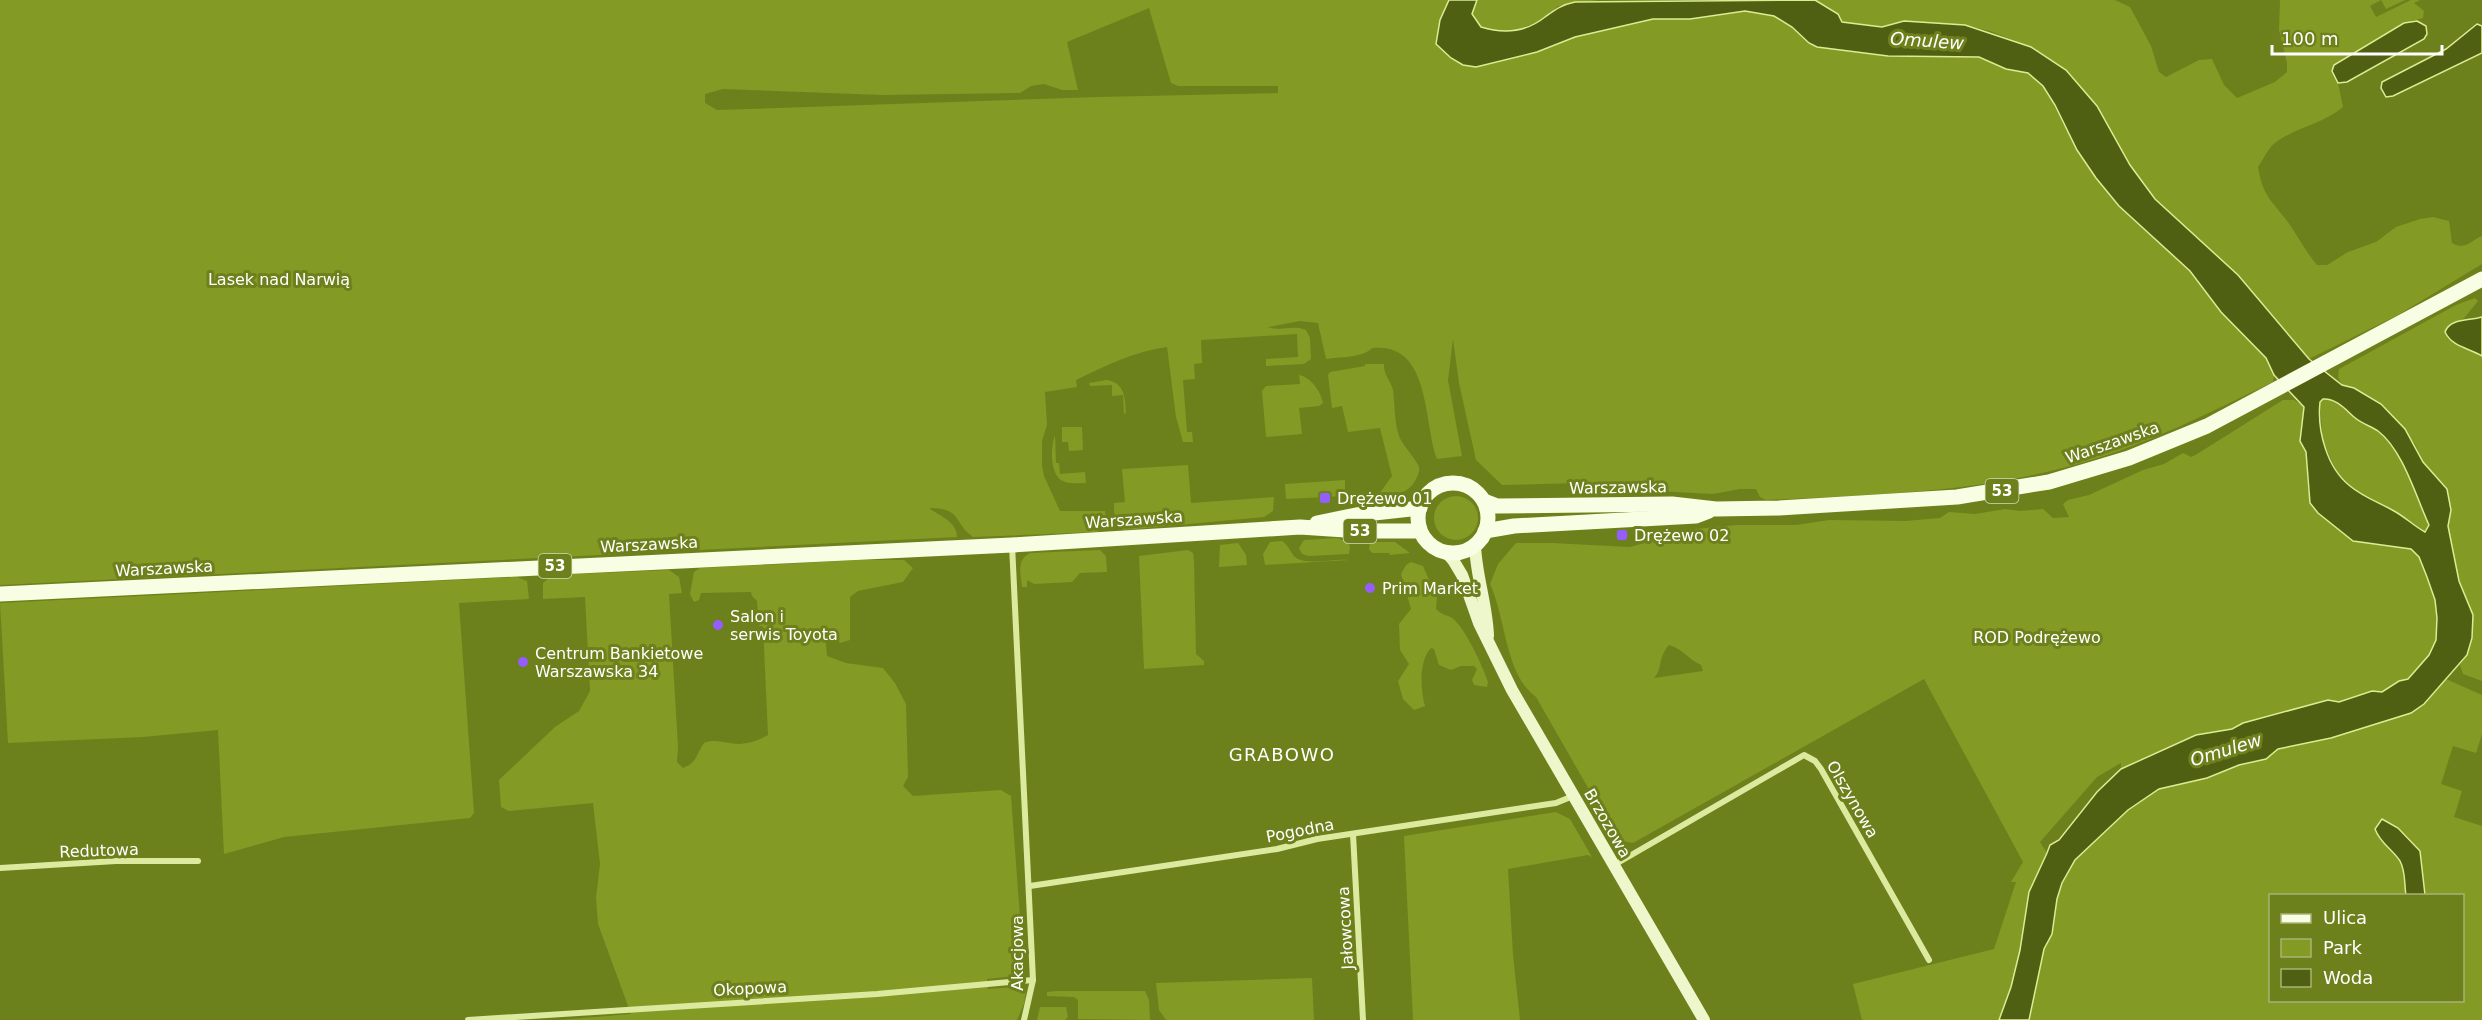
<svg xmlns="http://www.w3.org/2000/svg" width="2482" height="1020" font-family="'DejaVu Sans',sans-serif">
<rect width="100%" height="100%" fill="#6c811b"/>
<g fill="#839a25" fill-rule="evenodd">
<path d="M0,0H1449L1476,67L1537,52L1575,37L1653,19H1690L1745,11L1774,16L1792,27L1809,43L1817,47L1888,56L1979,57L2006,69L2028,73L2043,86L2055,105L2065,127L2096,178L2119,206L2190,271L2221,312L2266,358L2274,375L2273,382C2210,412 2149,444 2081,463C1978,493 1873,495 1766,500L1760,497L1756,489H1740L1713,494L1636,490L1579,483L1502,485L1476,460L1459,383L1453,339L1448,380L1462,456L1437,459C1423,420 1431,342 1372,348C1363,358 1339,357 1326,359L1318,323L1300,321L1268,327C1279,332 1293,324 1306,330L1310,338L1311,359L1304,364L1266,366V359L1298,357L1297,334L1201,340L1202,363L1194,364L1195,379L1183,380L1187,432H1192L1193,442H1183L1176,417L1167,347C1135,351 1105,366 1076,380L1077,387L1045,392L1047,425L1042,441V466L1044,476L1060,511H1105L1106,522L1098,532L973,537C953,523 963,508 929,508C939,516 957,521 957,537L0,585ZM1149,8L1171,83L1178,86H1278V93L1097,97L717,110L705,103V94L723,89L882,95L1020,93L1031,86L1044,84L1062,90H1078L1067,42Z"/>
<polygon points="1477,0 1598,0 1558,6 1544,19 1517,30 1500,33 1481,27 1472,14"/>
<path d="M1815,0H2115L2130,7L2151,46L2159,72L2166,77L2199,60L2212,59L2224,85L2237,98L2275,82L2287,72V63L2279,30L2280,0H2405L2386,9L2381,0L2370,6L2376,17L2411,0H2420L2414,3L2424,11L2423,18L2404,23L2332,71L2338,83L2343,107C2323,124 2296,127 2275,143C2268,148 2263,160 2258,167C2263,198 2273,201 2290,225C2299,238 2306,252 2317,265H2327L2348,252L2376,242L2396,227L2420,219L2433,217L2449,221L2452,243C2466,251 2471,240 2482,236V264L2398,315L2309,359L2238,275L2155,199L2130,165L2031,47L1990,31L1965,25L1904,21L1882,27L1842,22L1838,14Z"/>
<polygon points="2475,298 2478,301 2465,317 2445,333 2448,339 2482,356 2482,681 2463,674 2460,665 2467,655 2472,638 2473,615 2459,581 2448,526 2451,510 2447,489 2423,462 2415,444 2381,405 2354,388 2342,385 2338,377 2339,369 2456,305"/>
<path d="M1365,364H1384C1383,374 1391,381 1393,390C1395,405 1394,421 1399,436C1403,446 1416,459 1419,467C1420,472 1417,477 1415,481C1407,495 1394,494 1379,494L1392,476L1380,428L1348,432L1342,406L1332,408L1328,375L1330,372L1365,366Z"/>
<path d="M1299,375C1311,377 1321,392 1323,403L1319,406L1299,408L1302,434L1266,437L1262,391L1266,386L1300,384Z"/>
<path d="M1107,380C1125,383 1125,398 1126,413L1124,414L1123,395L1112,396V385L1090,386L1089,383Z"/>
<path d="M2323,399C2336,398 2346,410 2354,417C2362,424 2371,426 2378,431C2403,450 2416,497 2429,525L2425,532L2352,488L2340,478L2323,442L2320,402Z"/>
<path d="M2283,400H2294L2305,407L2300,441L2306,452L2308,490L2343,534L2377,544L2411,549L2419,557L2427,577L2435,600L2437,618L2436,641L2429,655L2408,679L2399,681L2382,692L2372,691L2339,702L2328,700L2243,723L2232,729L2196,735L2121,769V763L2097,777L2040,842L2047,853L2029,892L2020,950L2011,987L1999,1020H1862L1853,984L1994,949L2016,882H2011L2023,862L1924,679L1633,843L1618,840L1536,697C1505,675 1506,618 1490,584L1498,564L1516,543H1552L1630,547L1648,542L1645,534L1676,533L1685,530L1737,525H1796L1829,520L1905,521L1940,518L1949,512L1975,514L2005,509L2020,511L2043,509L2053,518L2069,517L2063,504L2068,500L2089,495L2143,470L2164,464L2183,453L2191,457L2197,454ZM1669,645C1683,649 1688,659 1701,665L1703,671L1654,678C1663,669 1657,659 1669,645Z"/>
<polygon points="1062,427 1082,427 1083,450 1069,451 1068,442 1062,442"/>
<path d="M1055,435L1056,463H1059L1060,474L1085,472L1086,483C1065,484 1055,484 1052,459C1052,450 1052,444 1055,435Z"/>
<path d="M1188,465L1191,503L1274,497L1273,511L1264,517L1124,530C1114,523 1114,515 1114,503L1125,502L1122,469Z"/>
<polygon points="1345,480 1345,496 1286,499 1285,484"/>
<circle cx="1456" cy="518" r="22"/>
<polygon points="1337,538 1348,542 1350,547 1349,554 1309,556 1302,554 1299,548 1304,540"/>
<path d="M1282,541C1290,546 1291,556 1298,559C1313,565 1334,558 1349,560L1265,565L1263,554L1270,542Z"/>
<polygon points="1370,542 1395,542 1410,553 1390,555 1389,553 1372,553 1369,549"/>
<polygon points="1238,543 1246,555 1247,565 1219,567 1220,545"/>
<path d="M1100,550L1106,556L1107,572L1080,573L1072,582L1034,584L1027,580V587H1022C1021,574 1016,560 1030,553Z"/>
<polygon points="1188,550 1193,553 1194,561 1196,654 1204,661 1204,665 1144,669 1139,556"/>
<path d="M859,560H904L913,568L903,582L858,591L850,597V640L840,643L825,633L827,656L846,663L883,668L895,683L906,704L908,777L903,786L913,796L1001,790L1011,796L1024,971L1014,976L987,979L988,989L1016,987L1026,991L1024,1004L1017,1020H559L631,1014L598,924L596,898L600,864L593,803L509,811L501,807L499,780L555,727L579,711L590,691L585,597L543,599V583L552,575L669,570L679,577L682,593L669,594L678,747L677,762L683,768C698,762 696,754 704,743C716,738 726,744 739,744C749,744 759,740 768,735L763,626H759L757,601L752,596L751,592L701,593L699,600L694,602L690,594L694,572L700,568Z"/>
<path d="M1411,562L1423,566L1437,598L1436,609C1443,616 1446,614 1452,618C1465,627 1483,667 1488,682L1487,687L1474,685L1472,680L1477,669L1474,666H1461L1451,670L1439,665L1434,649L1431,648C1418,662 1421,690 1425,706L1414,710L1403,699L1398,681L1409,664L1400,650L1399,624L1411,609L1401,574L1406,565Z"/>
<polygon points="517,577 527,581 529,599 459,603 474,813 470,818 284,837 224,854 218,730 143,737 8,743 0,603"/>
<path d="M2446,679L2482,695V734L2476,753L2453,746L2441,784L2462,791L2454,817L2482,826V1020H2029L2044,949L2052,934L2057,899L2068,869L2075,860L2128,810L2159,789L2207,778L2239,765L2266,759L2278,749L2331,738L2424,704ZM2270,896H2462V1000H2270Z"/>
<polygon points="1556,812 1570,819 1592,857 1588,855 1508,869 1513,955 1520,1020 1413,1020 1404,836"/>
<polygon points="1312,978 1314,1020 1166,1020 1159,1010 1156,983"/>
<polygon points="1056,991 1145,991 1149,1000 1150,1020 1078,1019 1078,1000 1074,997 1047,996 1047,992"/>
<polygon points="1040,1007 1066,1007 1068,1017 1065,1020 1037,1020"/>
</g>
<g fill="#4f6012" stroke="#dcec93" stroke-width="1.5" fill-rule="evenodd">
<path d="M1449,0H1477L1472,14L1481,27C1504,34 1525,33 1545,17C1556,9 1561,5 1575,2L1815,0L1838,14L1842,22L1882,27L1904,21L1965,25L2031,47L2066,70L2097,106L2130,165L2155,199L2238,275L2309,359L2342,385L2354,388L2381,404L2405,429L2423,462L2447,489L2451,510L2448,526L2459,581L2473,615L2472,638L2467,655L2424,704L2411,713L2331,738L2278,749L2266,759L2239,765L2207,778L2159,789L2128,810L2094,842L2075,860L2062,883L2057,899L2052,934L2044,949L2029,1020H1999L2011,987L2020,950L2029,892L2047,853L2050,845L2059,840L2097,792L2121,769L2196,735L2232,729L2243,723L2328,700L2339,702L2372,691L2382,692L2399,681L2408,679L2429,655L2436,640L2437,618L2435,600L2427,577L2419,557L2411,549L2353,541L2318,513L2310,503L2306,452L2300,441L2304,407L2274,375L2266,358L2221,312L2190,271L2119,206L2096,178L2077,150L2055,105L2043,86L2028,73L2006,69L1979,57L1888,56L1817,47L1809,43L1792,27L1774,16L1745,11L1690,19H1653L1575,37L1537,52L1476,67L1463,65L1451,58L1436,44L1440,20ZM2323,399C2336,398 2346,410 2354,417C2362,424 2371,426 2378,431C2403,450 2416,497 2429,525L2425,532C2414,526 2405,517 2394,511C2380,503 2363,497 2350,486C2327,468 2317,431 2320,402Z"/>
<polygon points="2417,21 2426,26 2427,34 2424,39 2347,82 2338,83 2332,71 2334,65 2404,23"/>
<polygon points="2477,24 2482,26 2482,53 2393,96 2386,97 2381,88 2382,82 2446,49"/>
<path d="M2482,317V356C2469,348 2452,347 2445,332C2450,318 2469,321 2482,317Z"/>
<path d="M2382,819L2398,828L2420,851L2425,895H2406C2404,884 2406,872 2400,861C2392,849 2380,843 2375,829Z"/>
</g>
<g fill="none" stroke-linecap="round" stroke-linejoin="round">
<g stroke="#dceaa0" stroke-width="6">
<polyline points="1012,545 1033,980 1024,1020"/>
<polyline points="1353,834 1363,1020"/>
<polyline points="1614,865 1804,755 1815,761 1821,769 1929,960"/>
<polyline points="0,868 116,861 198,861"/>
<polyline points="1030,886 1277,849 1317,839 1556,803 1573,796"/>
<polyline points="468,1020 877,994 1033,980"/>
</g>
<g stroke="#eef7cb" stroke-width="12">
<path d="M1475,545C1476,576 1487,605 1488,636"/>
<polyline points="1445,551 1453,560 1462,575 1479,623 1512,690 1704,1020"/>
</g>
<g stroke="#f7fee3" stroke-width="15">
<circle cx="1453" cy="518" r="35"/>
<polyline points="1484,501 1497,506 1672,504 1716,509 1779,508 1957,497 2049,482 2129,458 2207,426 2482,279"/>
<polyline points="1317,523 1356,515 1420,508"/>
<polyline points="1485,531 1514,526 1696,516 1709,511"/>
<polyline points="0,594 1012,545 1300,527 1360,531 1420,531"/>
</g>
</g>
<g fill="#955dfb" stroke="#6c811b" stroke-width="2">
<rect x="1319" y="492" width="12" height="12" rx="3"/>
<rect x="1616" y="529" width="12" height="12" rx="3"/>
<circle cx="1370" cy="588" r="6"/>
<circle cx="718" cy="625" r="6"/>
<circle cx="523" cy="662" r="6"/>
</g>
<g text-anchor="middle" stroke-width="6" stroke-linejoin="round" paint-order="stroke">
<g fill="#6c811b" stroke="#d3d9bb" stroke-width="1.5">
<rect x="1985.5" y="479" width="33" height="24" rx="4.5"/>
<rect x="1343.5" y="519" width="33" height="24" rx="4.5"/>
<rect x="538.5" y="554" width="33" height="24" rx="4.5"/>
</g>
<g font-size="15" font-weight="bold" fill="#fff">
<text x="2002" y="496">53</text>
<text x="1360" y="536">53</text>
<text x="555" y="571">53</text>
</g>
<g font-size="16" fill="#fff" stroke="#6c811b">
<text x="279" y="285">Lasek nad Narwią</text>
<text x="2037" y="643">ROD Podrężewo</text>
</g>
<g font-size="16" fill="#fff" stroke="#6c811b">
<text transform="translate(2112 442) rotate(-19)" y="6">Warszawska</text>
<text transform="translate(1618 487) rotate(-1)" y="6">Warszawska</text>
<text transform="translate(1134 519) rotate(-4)" y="6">Warszawska</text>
<text transform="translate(649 544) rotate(-3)" y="6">Warszawska</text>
<text transform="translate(164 568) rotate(-3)" y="6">Warszawska</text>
<text transform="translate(1853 799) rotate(60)" y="6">Olszynowa</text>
<text transform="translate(1608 823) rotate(60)" y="6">Brzozowa</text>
<text transform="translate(1300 830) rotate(-11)" y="6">Pogodna</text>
<text transform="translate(99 850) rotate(-2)" y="6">Redutowa</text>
<text transform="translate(1345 928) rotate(-93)" y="6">Jałowcowa</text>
<text transform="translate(1017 953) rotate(-90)" y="6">Akacjowa</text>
<text transform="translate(750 988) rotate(-3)" y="6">Okopowa</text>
</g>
<g font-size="16" fill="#fff" stroke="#6c811b" text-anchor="start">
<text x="1337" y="504">Drężewo 01</text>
<text x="1634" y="541">Drężewo 02</text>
<text x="1382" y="594">Prim Market</text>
<text x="730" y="622">Salon i<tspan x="730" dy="18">serwis Toyota</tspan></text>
<text x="535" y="659">Centrum Bankietowe<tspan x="535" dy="18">Warszawska 34</tspan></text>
</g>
<g font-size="18" font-style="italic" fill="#fff" stroke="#6c811b">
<text transform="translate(1927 41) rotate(4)" y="6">Omulew</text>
<text transform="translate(2226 750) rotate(-17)" y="6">Omulew</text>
</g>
<g font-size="18" letter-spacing="1.5" fill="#fff" stroke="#6c811b">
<text x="1282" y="761">GRABOWO</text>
</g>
</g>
<rect x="2269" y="894" width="195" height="108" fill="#6c811b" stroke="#a7b376" stroke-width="1.5"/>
<rect x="2281" y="914" width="30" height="9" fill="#f7fee3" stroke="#a7b376" stroke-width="1.5"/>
<text x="2323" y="924" font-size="18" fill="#ffffff">Ulica</text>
<rect x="2281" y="939" width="30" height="18" fill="#839a25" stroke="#a7b376" stroke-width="1.5"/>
<text x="2323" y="954" font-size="18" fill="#ffffff">Park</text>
<rect x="2281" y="969" width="30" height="18" fill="#4f6012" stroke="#a7b376" stroke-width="1.5"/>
<text x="2323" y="984" font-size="18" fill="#ffffff">Woda</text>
<path d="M2272 45v9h170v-9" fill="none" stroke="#ffffff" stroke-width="3"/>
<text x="2281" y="45" font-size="18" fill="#ffffff" stroke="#6c811b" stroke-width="4.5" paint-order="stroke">100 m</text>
</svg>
